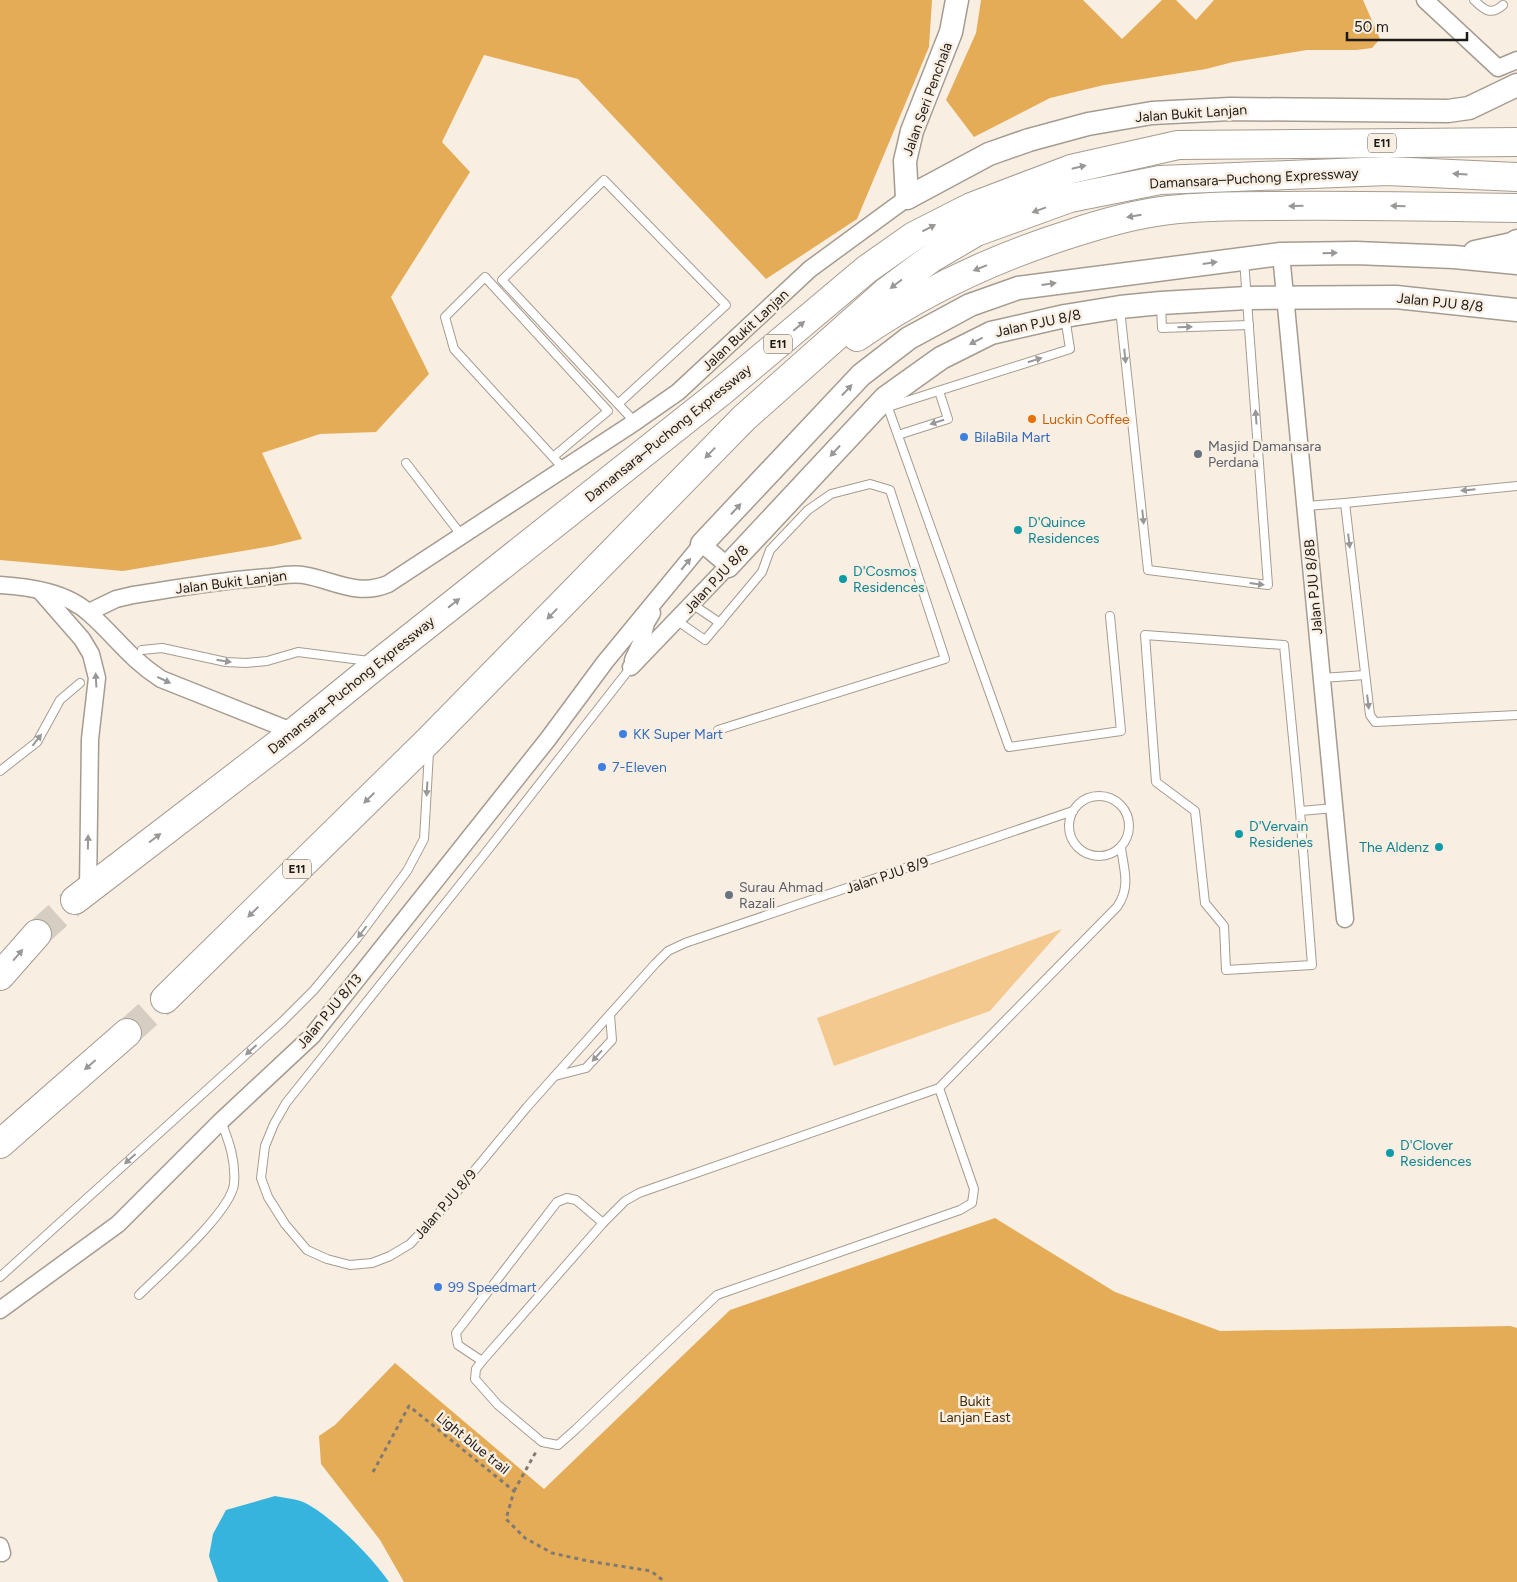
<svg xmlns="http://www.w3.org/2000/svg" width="1517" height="1582" font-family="Figtree,sans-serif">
<rect width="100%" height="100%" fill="#f8eee2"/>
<polygon fill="#f3c990" points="1062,929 990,1011 834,1066 817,1018"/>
<g fill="#e5ac57">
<polygon points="0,0 932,0 929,47 857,219 766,279 578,79 484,55 442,142 470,172 391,297 429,374 376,432 320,434 262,453 302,539 272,546 123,571 0,560"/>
<polygon points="981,0 1083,0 1122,39 1162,0 1176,0 1196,20 1214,0 1363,0 1380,39 1372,48 1356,50 1307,50 1233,62 1206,69 1104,85 1050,98 974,137 946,100 976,33"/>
<polygon points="995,1218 1115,1292 1220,1331 1510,1326 1517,1328 1517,1582 404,1582 380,1540 321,1464 319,1436 335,1425 395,1363 544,1489 730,1310"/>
</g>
<path fill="#36b4de" d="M275,1496C285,1498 300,1499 309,1505C336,1521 371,1556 389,1582H218L209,1556L213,1534L226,1510Z"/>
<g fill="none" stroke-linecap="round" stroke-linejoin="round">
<g stroke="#d7cec3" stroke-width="28" stroke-dasharray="28 14" stroke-linecap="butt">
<polyline points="37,934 75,900"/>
<polyline points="127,1033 165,999"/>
</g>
<defs>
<g id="lane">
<path d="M1474,0C1484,10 1491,16 1503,5"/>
<polyline points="1161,306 1162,328 1249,325"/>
<polyline points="1120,309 1148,570 1268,585 1244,260"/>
<polyline points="886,402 1009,747 1121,731 1110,616"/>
<polyline points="618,404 726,305 604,180 502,280 618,404 635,422"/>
<polyline points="888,407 1070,349 1065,317"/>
<polyline points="898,435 948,419 939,391"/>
<polyline points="553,457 608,411 485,277 445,317 454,349 564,469"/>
<polyline points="406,463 462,536"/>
<polyline points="1517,486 1345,503 1370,715 1375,722 1517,715"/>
<polyline points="1306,506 1345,503"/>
<polyline points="692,604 720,623"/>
<polyline points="676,620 705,640 762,572 770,550 808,510 831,494 870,484 890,490 945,659 718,730"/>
<polyline points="142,650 162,648 226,662 246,663 267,661 298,652 369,661"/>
<polyline points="631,667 487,851 286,1103 274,1124 265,1146 261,1178 268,1197 285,1224 307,1250 327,1259 350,1265 372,1263 390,1256 410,1244 435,1218 527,1107 655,964 668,951 685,943 1073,811"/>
<polyline points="1322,678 1365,675"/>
<polyline points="0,771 37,742 60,700 80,683"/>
<circle cx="1099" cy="826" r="30"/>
<polyline points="1300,811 1284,645 1145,635 1156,782 1195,811 1205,903 1224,926 1226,970 1312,965 1300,811 1335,808"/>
<polyline points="555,1076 586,1068 612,1040 610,1015"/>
<path d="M939,1088L974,1189L972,1203L960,1210L717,1295L575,1430L558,1445L542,1442L498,1405L475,1379L476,1369L482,1361L603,1223L625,1201L639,1193L939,1088L1117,907C1131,887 1124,870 1121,848"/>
<polyline points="0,1277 282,1022 314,990 358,937 407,871 424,839 429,752"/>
<path d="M139,1295C161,1273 231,1212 234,1184C236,1160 229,1142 221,1121"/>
<polyline points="482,1361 458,1345 456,1333 557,1202 567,1198 576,1200 603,1223"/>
</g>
<g id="street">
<polyline points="1425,0 1498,68 1517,60"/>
<polyline points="1281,254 1345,919"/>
<path d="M0,585C30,587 67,592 90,614C116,637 130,659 161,679L294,732"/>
<polyline points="41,592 82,639 91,654 97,678 90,739 88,890"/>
<path d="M89,612L116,599L133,595C178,588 223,580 269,577C280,576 292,573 303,575C334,580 357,597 388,584L635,422L678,392L810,269L907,198"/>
<polyline points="633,660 641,643 646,623 652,613"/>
<polyline points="0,1310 118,1224 221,1121 312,1036 548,739 605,662 702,544 728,566 631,667"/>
<polyline points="0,1546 2,1553"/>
</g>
<g id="secondary">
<polyline points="957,0 951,32 912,131 905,161 907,198 989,154 1029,140 1088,124 1152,113 1230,109 1448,111 1469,108 1517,85"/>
<polyline points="1475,252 1512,244 1517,241"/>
<polyline points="702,544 861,375 909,338 970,305 1018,288 1281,254 1356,253 1454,257 1517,263"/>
<polyline points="728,566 885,398 941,358 991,333 1065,316 1120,307 1161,303 1247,298 1396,297 1517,310"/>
</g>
<g id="highway">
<path d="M857,337C923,291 994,258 1070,234C1103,223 1135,214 1169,210C1204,206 1240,206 1275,206C1356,205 1436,207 1517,208"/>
<polyline points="75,900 294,732 380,662 722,391 867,269 914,236 971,207 1071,169 1178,145 1517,142"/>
<polyline points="0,976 37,934"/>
<polyline points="165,999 429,740 744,418 886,292 930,259 976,232 1070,198 1160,180 1387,171 1517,177"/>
<polyline points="0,1144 127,1033"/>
</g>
</defs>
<use href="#lane" stroke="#a59c91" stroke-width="10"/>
<use href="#street" stroke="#a59c91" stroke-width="19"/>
<use href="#secondary" stroke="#a59c91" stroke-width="25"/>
<use href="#highway" stroke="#a59c91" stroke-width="30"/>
<g stroke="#817a73" stroke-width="3" stroke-dasharray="4 4" stroke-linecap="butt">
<polyline points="373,1472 409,1406 514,1491 506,1519 525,1538 552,1553 588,1561 651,1571 665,1582"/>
<polyline points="514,1491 537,1450"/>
</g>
<use href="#lane" stroke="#fff" stroke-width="8"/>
<use href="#street" stroke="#fff" stroke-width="16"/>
<use href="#secondary" stroke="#fff" stroke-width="22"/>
<use href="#highway" stroke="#fff" stroke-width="28"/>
</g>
<defs><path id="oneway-solid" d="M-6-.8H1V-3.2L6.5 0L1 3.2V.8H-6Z" transform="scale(1.25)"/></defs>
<g fill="#9a9896">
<use href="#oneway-solid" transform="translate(1079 167) rotate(-13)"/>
<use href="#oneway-solid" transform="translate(1460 174) rotate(-177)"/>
<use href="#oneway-solid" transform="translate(1296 206) rotate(179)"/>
<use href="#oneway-solid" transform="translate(1398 206) rotate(-179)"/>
<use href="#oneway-solid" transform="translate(1039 210) rotate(160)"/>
<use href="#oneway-solid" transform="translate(1134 216) rotate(170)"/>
<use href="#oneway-solid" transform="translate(929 228) rotate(-27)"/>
<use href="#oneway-solid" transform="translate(1330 253) rotate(-1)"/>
<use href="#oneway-solid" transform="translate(1210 263) rotate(-8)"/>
<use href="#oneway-solid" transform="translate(980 268) rotate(158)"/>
<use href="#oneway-solid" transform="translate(896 284) rotate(143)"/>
<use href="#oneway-solid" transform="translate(1049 284) rotate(-8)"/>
<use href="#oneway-solid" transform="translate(799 326) rotate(-40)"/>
<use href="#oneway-solid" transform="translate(1185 327) rotate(-2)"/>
<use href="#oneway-solid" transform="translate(976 341) rotate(153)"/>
<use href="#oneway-solid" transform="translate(1125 356) rotate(84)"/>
<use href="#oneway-solid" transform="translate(1035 360) rotate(-18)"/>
<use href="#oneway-solid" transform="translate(847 390) rotate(-47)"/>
<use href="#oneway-solid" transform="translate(1256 417) rotate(-94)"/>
<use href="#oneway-solid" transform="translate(937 422) rotate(162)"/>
<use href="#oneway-solid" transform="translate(835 451) rotate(133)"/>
<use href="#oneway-solid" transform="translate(710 453) rotate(134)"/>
<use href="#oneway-solid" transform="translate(1468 490) rotate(174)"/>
<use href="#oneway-solid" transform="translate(736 509) rotate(-47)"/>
<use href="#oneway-solid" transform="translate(1143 517) rotate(84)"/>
<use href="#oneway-solid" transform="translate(1349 541) rotate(83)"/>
<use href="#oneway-solid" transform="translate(686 564) rotate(-50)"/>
<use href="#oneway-solid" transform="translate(1257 584) rotate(7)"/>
<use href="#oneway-solid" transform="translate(454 603) rotate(-38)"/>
<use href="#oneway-solid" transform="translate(552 614) rotate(134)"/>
<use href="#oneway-solid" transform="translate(224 661) rotate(9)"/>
<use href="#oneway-solid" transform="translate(96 680) rotate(-93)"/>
<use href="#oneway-solid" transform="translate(164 680) rotate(25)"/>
<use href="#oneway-solid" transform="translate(1368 702) rotate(83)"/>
<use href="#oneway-solid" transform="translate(37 740) rotate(-52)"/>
<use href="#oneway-solid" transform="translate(427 789) rotate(93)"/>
<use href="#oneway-solid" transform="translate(369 798) rotate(136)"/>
<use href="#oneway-solid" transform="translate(155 838) rotate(-37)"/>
<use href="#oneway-solid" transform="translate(88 842) rotate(-89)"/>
<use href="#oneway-solid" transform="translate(253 912) rotate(136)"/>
<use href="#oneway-solid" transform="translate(362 932) rotate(127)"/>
<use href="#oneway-solid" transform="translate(18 955) rotate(-49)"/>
<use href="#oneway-solid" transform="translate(251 1050) rotate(138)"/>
<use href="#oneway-solid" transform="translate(597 1056) rotate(132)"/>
<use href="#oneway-solid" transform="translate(90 1065) rotate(139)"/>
<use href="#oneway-solid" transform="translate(130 1159) rotate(138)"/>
</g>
<circle fill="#e8710a" stroke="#f8eee2" stroke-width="2" cx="1032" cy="419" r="5"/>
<g fill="#3f7fe0" stroke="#f8eee2" stroke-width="2">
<circle cx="964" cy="437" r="5"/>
<circle cx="623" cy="734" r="5"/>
<circle cx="602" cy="767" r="5"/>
<circle cx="438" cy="1287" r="5"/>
</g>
<g fill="#6b7280" stroke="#f8eee2" stroke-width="2">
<circle cx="1198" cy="454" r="5"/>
<circle cx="729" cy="895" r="5"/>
</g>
<g fill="#0f9aa8" stroke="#f8eee2" stroke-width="2">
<circle cx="1018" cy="530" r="5"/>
<circle cx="843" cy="579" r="5"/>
<circle cx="1239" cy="834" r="5"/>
<circle cx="1439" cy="847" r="5"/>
<circle cx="1390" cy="1153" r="5"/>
</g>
<g text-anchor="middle" stroke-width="5" stroke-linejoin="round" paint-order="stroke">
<g fill="#f8eee2" stroke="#5f5a53" stroke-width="1">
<rect x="1368" y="133.5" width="28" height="19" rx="4"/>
<rect x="764" y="334.5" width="28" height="19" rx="4"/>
<rect x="283" y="859.5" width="28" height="19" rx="4"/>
</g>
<g font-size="12" font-weight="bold" fill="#1e1a16">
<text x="1382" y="147">E11</text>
<text x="778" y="348">E11</text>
<text x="297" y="873">E11</text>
</g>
<g font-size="14" fill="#1e1a16" stroke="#f8eee2">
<text transform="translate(927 99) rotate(-70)" y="5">Jalan Seri Penchala</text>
<text transform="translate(1191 113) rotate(-4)" y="5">Jalan Bukit Lanjan</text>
<text transform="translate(1254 178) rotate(-3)" y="5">Damansara–Puchong Expressway</text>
<text transform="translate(1440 302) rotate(6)" y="5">Jalan PJU 8/8</text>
<text transform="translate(1038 323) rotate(-12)" y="5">Jalan PJU 8/8</text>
<text transform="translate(745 330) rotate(-43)" y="5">Jalan Bukit Lanjan</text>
<text transform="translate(668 433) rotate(-39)" y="5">Damansara–Puchong Expressway</text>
<text transform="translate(716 579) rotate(-47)" y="5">Jalan PJU 8/8</text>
<text transform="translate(231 582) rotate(-7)" y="5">Jalan Bukit Lanjan</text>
<text transform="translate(1313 587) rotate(-95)" y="5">Jalan PJU 8/8B</text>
<text transform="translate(351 685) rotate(-39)" y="5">Damansara–Puchong Expressway</text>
<text transform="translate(887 875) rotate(-19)" y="5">Jalan PJU 8/9</text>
<text transform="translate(329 1011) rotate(-50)" y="5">Jalan PJU 8/13</text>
<text transform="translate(445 1204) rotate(-49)" y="5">Jalan PJU 8/9</text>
<text transform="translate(473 1443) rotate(39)" y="5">Light blue trail</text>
</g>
<g font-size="14" fill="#c56008" stroke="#f8eee2" text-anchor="start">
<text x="1042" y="424">Luckin Coffee</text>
</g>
<g font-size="14" fill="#366cbe" stroke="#f8eee2" text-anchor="start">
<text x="974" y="442">BilaBila Mart</text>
<text x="633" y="739">KK Super Mart</text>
<text x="612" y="772">7-Eleven</text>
<text x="448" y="1292">99 Speedmart</text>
</g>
<g font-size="14" fill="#5b616d" stroke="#f8eee2" text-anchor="start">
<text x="1208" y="451">Masjid Damansara<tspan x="1208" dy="16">Perdana</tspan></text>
<text x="739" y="892">Surau Ahmad<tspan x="739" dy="16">Razali</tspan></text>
</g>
<g font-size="14" fill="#0d838f" stroke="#f8eee2" text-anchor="start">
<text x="1028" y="527">D'Quince<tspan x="1028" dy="16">Residences</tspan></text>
<text x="853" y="576">D'Cosmos<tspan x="853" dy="16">Residences</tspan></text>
<text x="1249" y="831">D'Vervain<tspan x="1249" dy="16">Residenes</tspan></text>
<text x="1429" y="852" text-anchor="end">The Aldenz</text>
<text x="1400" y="1150">D'Clover<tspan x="1400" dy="16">Residences</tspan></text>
</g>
<g font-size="14" fill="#47300a" stroke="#f8eee2">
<text x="975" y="1406">Bukit<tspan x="975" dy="16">Lanjan East</tspan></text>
</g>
</g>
<path d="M1347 32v8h120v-8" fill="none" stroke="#1e1a16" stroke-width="2.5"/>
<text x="1354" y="32" font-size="15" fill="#1e1a16" stroke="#f8eee2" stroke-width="4" paint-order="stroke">50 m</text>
</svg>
